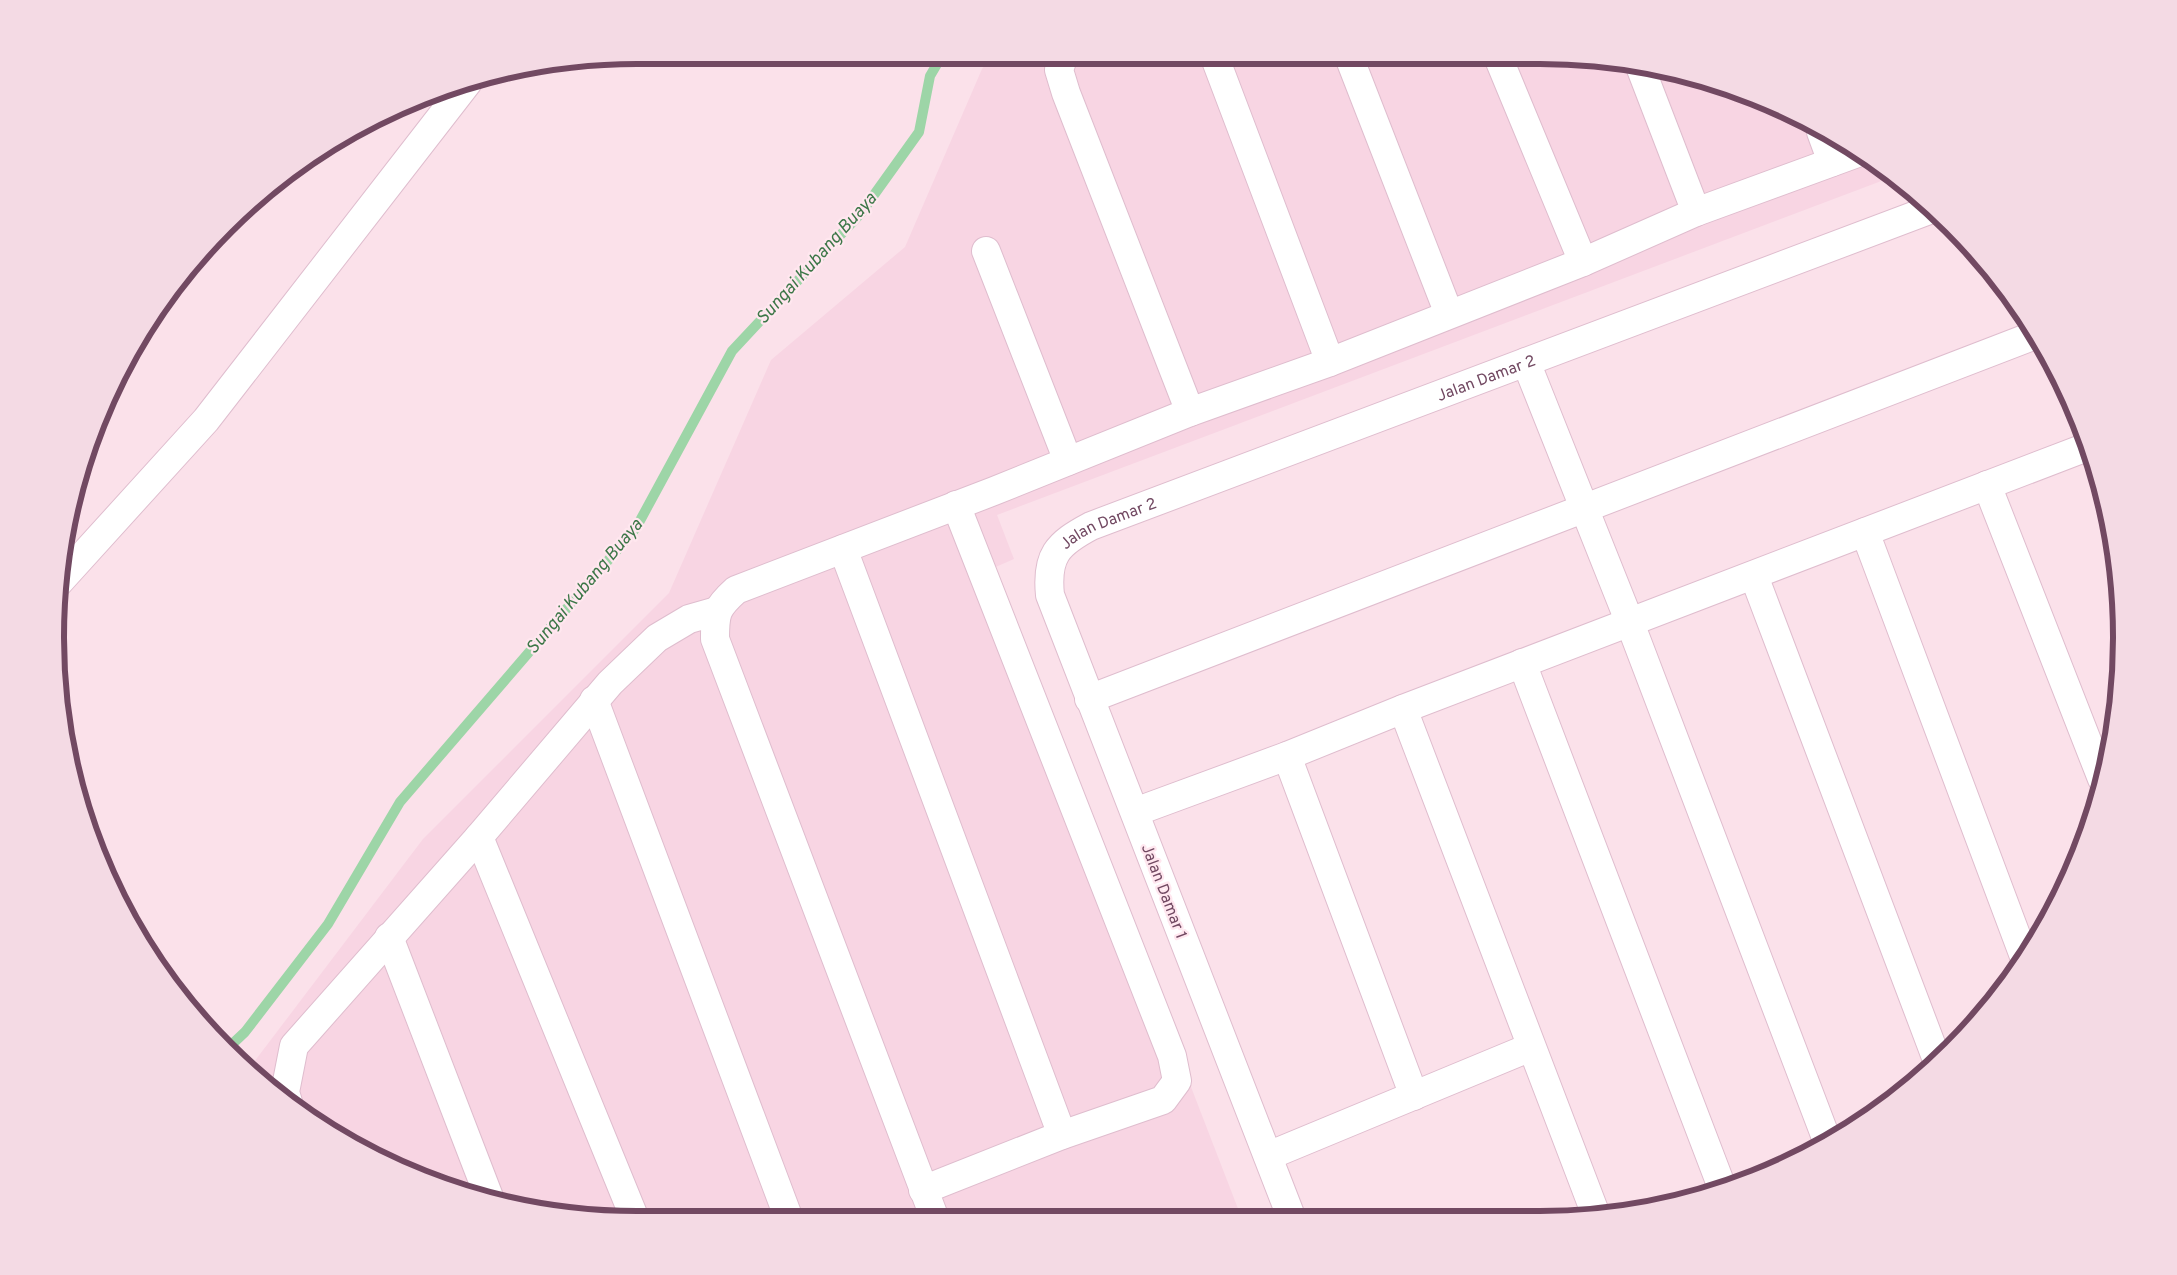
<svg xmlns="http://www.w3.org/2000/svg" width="2177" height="1275" font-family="Overpass,sans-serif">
<rect width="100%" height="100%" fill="#fbe1ea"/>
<polygon fill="#f8d5e3" points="1578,56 1726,86 1863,153 1892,177 997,515 1014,559 991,569 1242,1219 599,1219 451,1189 314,1122 248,1070 423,839 669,593 771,360 905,247 982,69 990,58"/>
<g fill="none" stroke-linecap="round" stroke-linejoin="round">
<polyline stroke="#9dd5a7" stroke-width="10" points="228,1048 245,1032 328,924 400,802 636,528 732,351 861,213 919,132 930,76 940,59"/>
<defs>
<g id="minor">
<polyline points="1349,57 1449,314"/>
<polyline points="1498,57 1583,262"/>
<polyline points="1063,58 1059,70 1066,93 1190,412"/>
<polyline points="1215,58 1330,362"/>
<polyline points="1641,69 1696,212"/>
<polyline points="1821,132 1832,162"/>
<polyline points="986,251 1068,461"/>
<polyline points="1526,362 1630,623 1828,1143"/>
<polyline points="1987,485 2102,779"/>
<polyline points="1865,532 2025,959"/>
<polyline points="843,549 1062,1135"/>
<polyline points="1754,576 1937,1060"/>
<polyline points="59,582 206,420 468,82"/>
<polyline points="1522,663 1723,1190"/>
<polyline points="1089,699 2035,335"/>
<polyline points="594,700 789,1219"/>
<polyline points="1403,709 1596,1215"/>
<polyline points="1287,756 1414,1096"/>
<polyline points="1135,812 1287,756 1403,709 2087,447"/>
<polyline points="479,837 635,1219"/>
<polyline points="389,937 489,1197"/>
<polyline points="288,1102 285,1092 294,1046 479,837 610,683 657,638 689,619 717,611"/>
<polyline points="1268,1156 1531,1047"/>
<polyline points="923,1190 1062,1135 1163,1100 1177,1081 1172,1056 956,505"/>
<path d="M935,1219L715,639C715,613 716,608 736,590L994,491L1190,412L1330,362L1583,262L1696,212L1860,152"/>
<path id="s1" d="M1292,1219L1050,595C1046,556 1057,544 1091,526L1932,209"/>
</g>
</defs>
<use href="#minor" stroke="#dfbdce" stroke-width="30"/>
<use href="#minor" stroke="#fff" stroke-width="28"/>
</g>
<g text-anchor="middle" stroke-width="4.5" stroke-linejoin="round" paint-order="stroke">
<g font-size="16" fill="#724962" stroke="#ffe7ef">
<text dy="6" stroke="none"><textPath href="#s1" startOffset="1179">Jalan Damar 2</textPath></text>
<text dy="6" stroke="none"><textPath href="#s1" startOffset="774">Jalan Damar 2</textPath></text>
<text transform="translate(1165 891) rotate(69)" y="6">Jalan Damar 1</text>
</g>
<g font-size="18" font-style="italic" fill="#3d7748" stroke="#ffe7ef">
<text transform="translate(816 258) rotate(-48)" y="6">Sungai Kubang Buaya</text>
<text transform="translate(584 586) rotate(-50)" y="6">Sungai Kubang Buaya</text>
</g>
</g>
<path d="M0 0H2177V1275H0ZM637 64H1540A573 573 0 0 1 2113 637V638A573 573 0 0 1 1540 1211H637A573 573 0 0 1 64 638V637A573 573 0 0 1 637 64Z" fill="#f4dae4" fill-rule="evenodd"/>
<path fill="none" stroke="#724962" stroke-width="6" d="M637 64H1540A573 573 0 0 1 2113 637V638A573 573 0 0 1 1540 1211H637A573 573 0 0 1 64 638V637A573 573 0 0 1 637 64Z"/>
</svg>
